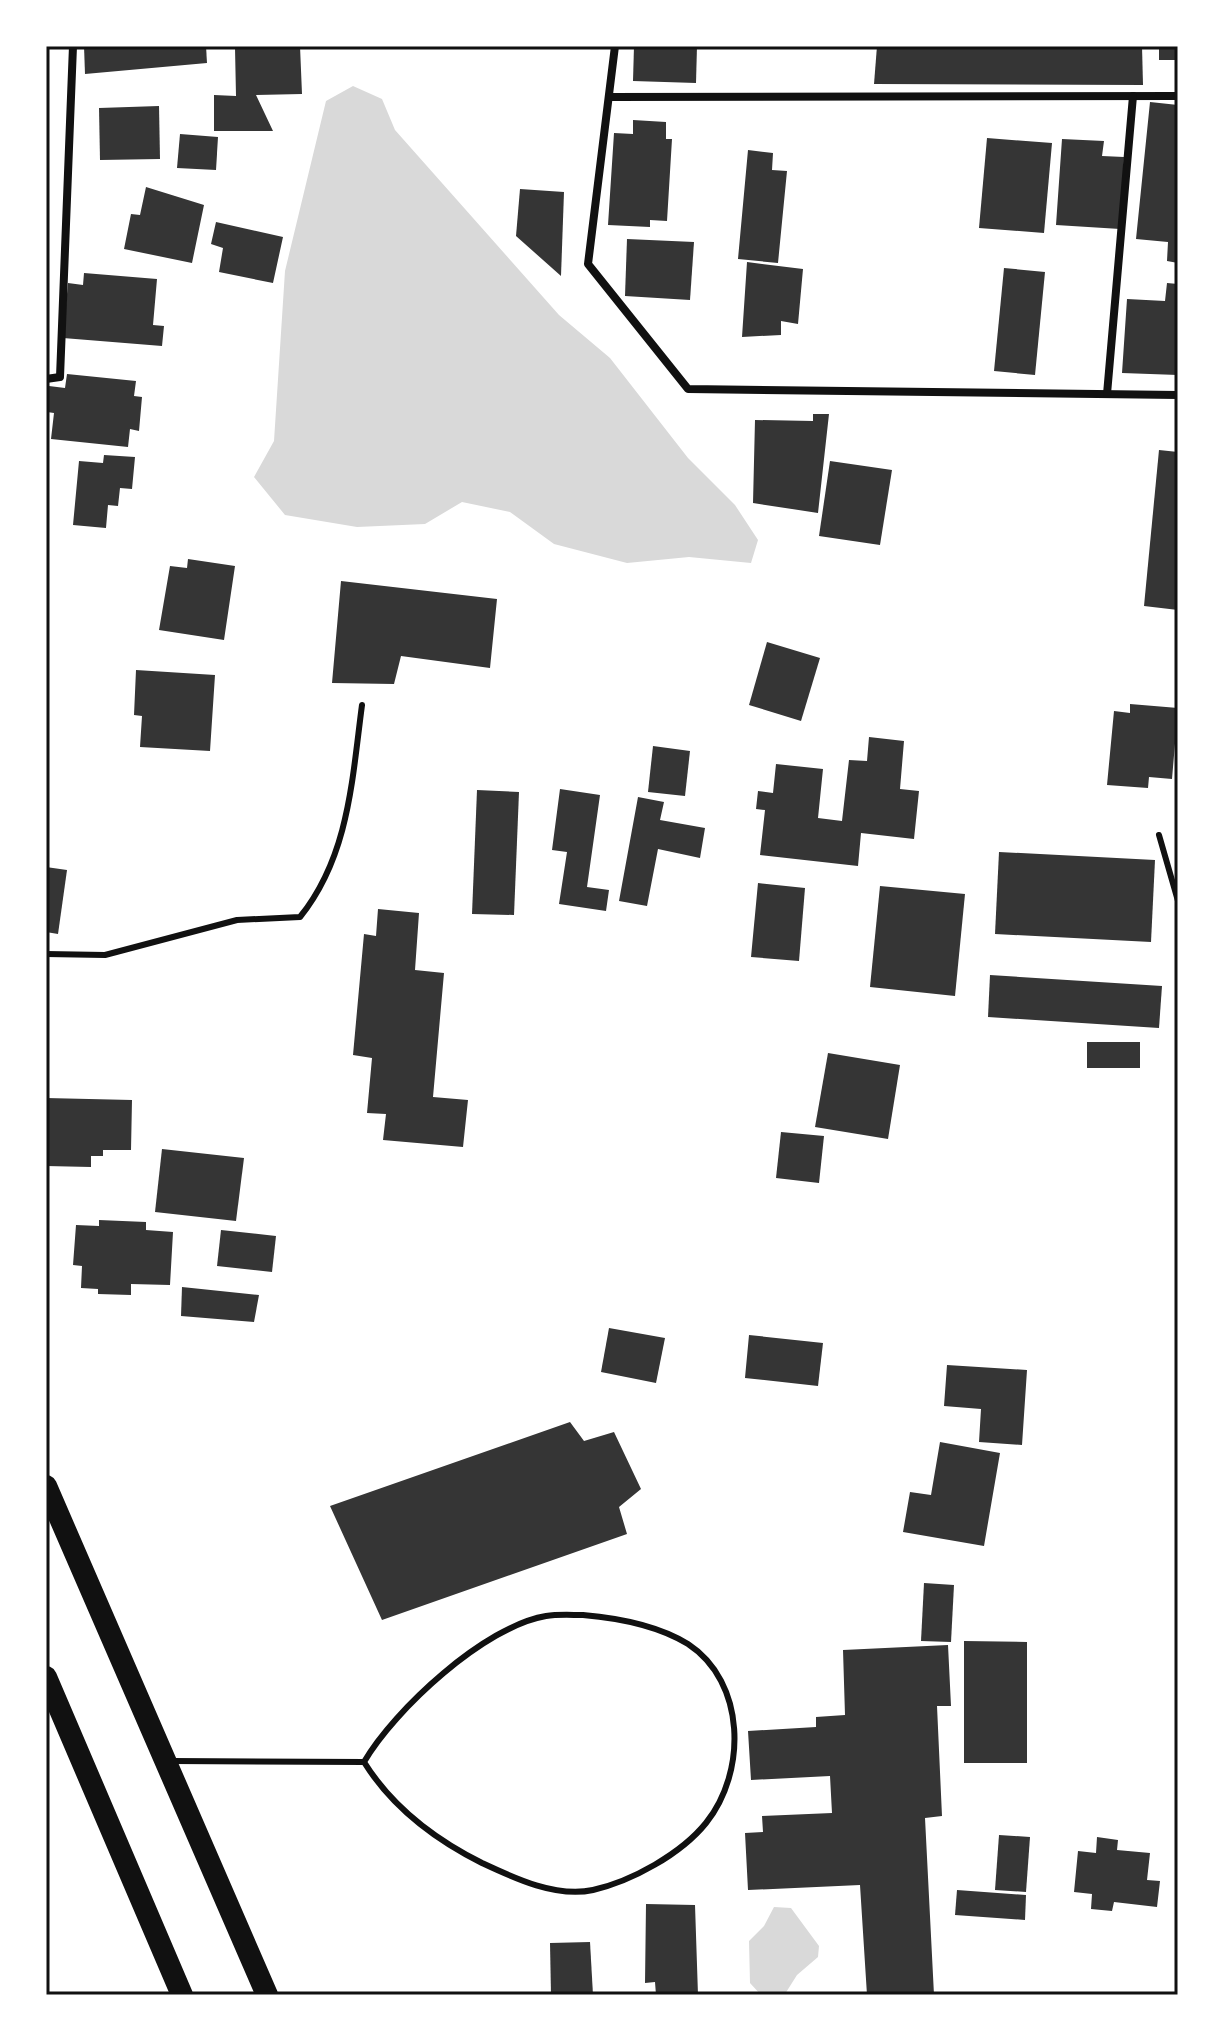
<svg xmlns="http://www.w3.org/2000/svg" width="1224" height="2041" font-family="Georgia,serif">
<rect width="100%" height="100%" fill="#fff"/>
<g fill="#d9d9d9">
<polygon points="353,86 382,99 395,130 559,315 610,358 688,458 735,505 758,540 751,563 689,557 627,563 554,544 510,512 462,502 425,524 357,527 285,515 254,477 274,441 285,271 326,101"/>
<polygon points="774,1907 791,1908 819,1946 818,1957 797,1975 785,1994 761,1995 750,1983 749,1941 764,1926"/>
</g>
<g fill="#353535">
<polygon points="84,46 206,46 207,63 85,74"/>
<polygon points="300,46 302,94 256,95 273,131 214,131 214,95 236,96 235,48"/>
<polygon points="634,46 697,46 696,83 633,81"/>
<polygon points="877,46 1142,46 1143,85 874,84"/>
<rect x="1159" y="46" width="19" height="14"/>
<polygon points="1150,102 1178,105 1178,263 1167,261 1168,242 1136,239"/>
<polygon points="159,106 160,159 100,160 99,108"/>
<polygon points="633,120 666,122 666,139 672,139 667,221 650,220 650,227 608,225 614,133 633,134"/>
<polygon points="180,134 218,137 216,170 177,168"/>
<polygon points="987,138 1052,143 1044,233 979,228"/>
<polygon points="1062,139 1104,141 1102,156 1124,157 1120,229 1056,225"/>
<polygon points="748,150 773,153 772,170 787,171 778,263 738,259"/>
<polygon points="146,187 204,205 192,263 124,249 131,214 140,215"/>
<polygon points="520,189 564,192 561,276 516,236"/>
<polygon points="216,222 283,237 273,283 219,272 223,248 211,244"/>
<polygon points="627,239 694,242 690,300 625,296"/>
<polygon points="747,262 803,269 798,324 781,321 781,335 742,337"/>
<polygon points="1004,268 1045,272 1035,375 994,371"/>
<polygon points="84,273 157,279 153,325 164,326 162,346 63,338 68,283 83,285"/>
<polygon points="1167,283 1178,284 1178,375 1122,373 1127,299 1165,301"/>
<polygon points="67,374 136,381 134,396 142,397 139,431 130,429 128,447 51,439 54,413 47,412 49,386 65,388"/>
<polygon points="813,414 829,414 818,513 753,503 755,420 813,421"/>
<polygon points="1159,450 1178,452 1178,610 1144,606"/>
<polygon points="104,455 135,457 132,489 120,488 118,506 108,505 106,528 73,525 79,461 103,463"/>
<polygon points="830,461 892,470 880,545 819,536"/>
<polygon points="188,559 235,566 224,640 159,630 170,566 187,568"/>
<polygon points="341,581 497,599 490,668 401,656 394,684 332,683"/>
<polygon points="767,642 820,658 801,721 749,705"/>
<polygon points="136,670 215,675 210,751 140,747 142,716 134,715"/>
<polygon points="1130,704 1178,708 1172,779 1149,777 1148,788 1107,785 1114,711 1130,713"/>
<polygon points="869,737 904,741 900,789 919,791 914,839 861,833 858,866 760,855 765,810 756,809 758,791 773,793 776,764 823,769 818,818 842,821 849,760 867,761"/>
<polygon points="653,746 690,751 685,796 648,792"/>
<polygon points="560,789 600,795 587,887 609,890 606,911 559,904 567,852 552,850"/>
<polygon points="477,790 519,792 514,915 472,914"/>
<polygon points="638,797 664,802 660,820 705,828 700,858 658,849 647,906 619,901"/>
<polygon points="999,852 1155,860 1151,942 995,934"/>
<polygon points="46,867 67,870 58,934 46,932"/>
<polygon points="758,883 805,888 799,961 751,957"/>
<polygon points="880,886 965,894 955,996 870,987"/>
<polygon points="378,909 419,913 415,970 444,973 433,1097 468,1100 463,1147 383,1140 386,1114 367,1113 372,1058 353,1055 364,934 376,936"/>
<polygon points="990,975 1162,986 1159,1028 988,1017"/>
<rect x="1087" y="1042" width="53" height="26"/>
<polygon points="828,1053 900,1065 888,1139 815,1127"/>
<polygon points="46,1098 132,1100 131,1150 103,1150 103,1156 91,1156 91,1167 46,1166"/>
<polygon points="781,1132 824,1136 819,1183 776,1178"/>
<polygon points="162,1149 244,1158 236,1221 155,1212"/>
<polygon points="99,1220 146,1222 146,1230 173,1232 170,1285 131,1284 131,1295 98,1294 98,1289 81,1288 82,1266 73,1265 76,1225 99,1226"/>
<polygon points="221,1230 276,1236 272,1272 217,1266"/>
<polygon points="182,1287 259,1295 254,1322 181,1316"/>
<polygon points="609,1328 665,1338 656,1383 601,1372"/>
<polygon points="749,1335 823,1343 818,1386 745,1378"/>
<polygon points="947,1365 1027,1370 1022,1445 979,1442 981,1409 944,1406"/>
<polygon points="570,1422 584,1441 614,1432 641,1489 619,1507 627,1534 382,1620 330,1506"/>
<polygon points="940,1442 1000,1453 984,1546 903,1532 910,1492 931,1495"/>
<polygon points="924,1583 954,1585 951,1642 921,1641"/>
<polygon points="964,1641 1027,1642 1027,1763 964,1763"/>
<polygon points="948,1645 951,1706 937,1706 942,1816 925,1818 934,1995 867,1995 860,1885 748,1890 745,1833 763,1832 762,1816 832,1813 830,1776 751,1780 748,1731 816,1727 816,1717 845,1715 843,1650"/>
<polygon points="999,1835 1030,1837 1026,1892 995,1890"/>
<polygon points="1097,1837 1118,1840 1117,1850 1150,1853 1147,1880 1160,1881 1157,1907 1114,1902 1112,1911 1091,1909 1092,1894 1074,1892 1078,1851 1096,1853"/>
<polygon points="957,1890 1026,1895 1025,1920 955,1915"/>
<polygon points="646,1904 695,1905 698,1995 656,1995 655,1982 645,1983"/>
<polygon points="590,1942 593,1995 551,1995 550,1943"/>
</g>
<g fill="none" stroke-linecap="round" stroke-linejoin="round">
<g stroke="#111" stroke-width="6">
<polyline points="1159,835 1178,901"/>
<path d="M46,954L105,955L237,920L300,917C349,856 352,780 362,705"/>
<path d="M583,1615C618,1618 657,1625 688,1644C746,1682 747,1772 706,1823C681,1854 632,1881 593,1890C556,1898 514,1878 482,1863C436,1840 392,1807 364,1762C394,1710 485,1626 546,1616C558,1614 571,1615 583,1615Z"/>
<polyline points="172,1761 364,1762"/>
</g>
<g stroke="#111" stroke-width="8">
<polyline points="615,46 588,264 688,389 1178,395"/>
<polyline points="609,97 1178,96"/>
<polyline points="46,379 60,377 73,46"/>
<polyline points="1107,394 1133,96"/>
</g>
<g stroke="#111" stroke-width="22">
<polyline points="46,1486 267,1995"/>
<polyline points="46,1677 182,1995"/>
</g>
</g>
<rect width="1224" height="2041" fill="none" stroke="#ffffff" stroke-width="96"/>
<rect x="48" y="48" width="1128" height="1945" fill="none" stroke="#111" stroke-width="3"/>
</svg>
